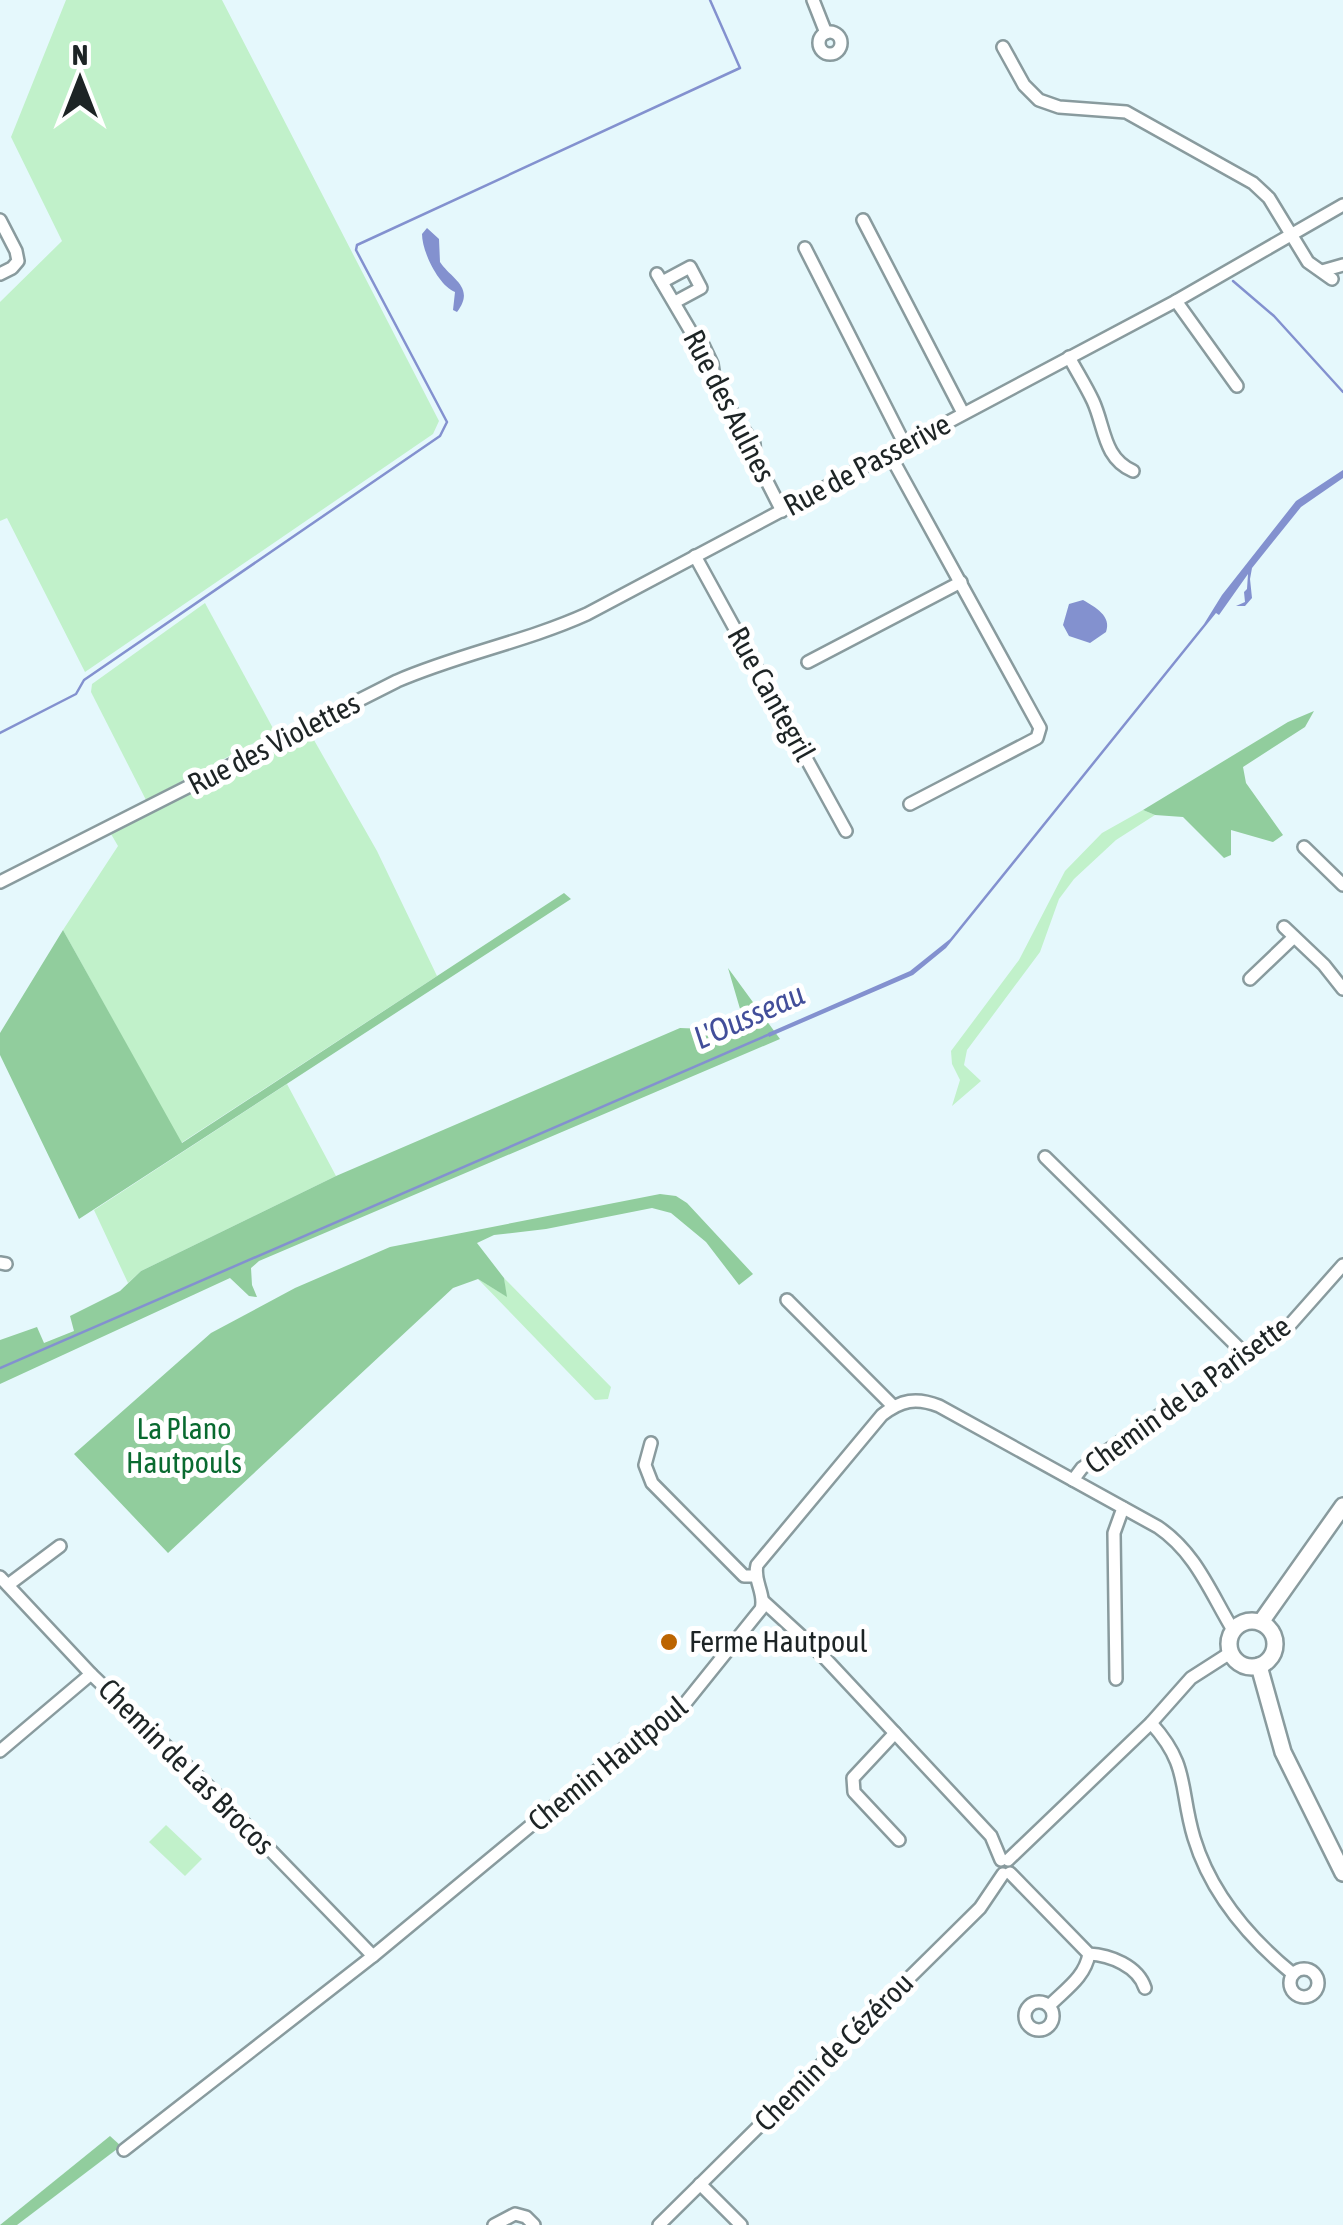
<svg xmlns="http://www.w3.org/2000/svg" width="1343" height="2225" font-family="'Asap Condensed',sans-serif">
<rect width="100%" height="100%" fill="#e5f8fc"/>
<g fill="#c1f1ca">
<polygon points="66,0 222,0 439,421 433,434 85,672 7,518 0,521 0,302 62,241 11,137"/>
<polygon points="205,603 275,732 146,800 91,692 92,684"/>
<polygon points="310,733 377,851 437,976 181,1143 63,930 118,846 111,834"/>
<polygon points="1143,810 1155,815 1116,840 1074,879 1059,899 1040,952 967,1050 964,1065 981,1081 952,1106 960,1080 952,1064 951,1051 1019,960 1065,871 1102,833"/>
<polygon points="287,1084 336,1176 141,1271 128,1283 94,1210"/>
<polygon points="504,1278 611,1387 608,1399 595,1400 478,1279 506,1296"/>
<polygon points="166,1825 202,1859 185,1876 149,1842"/>
</g>
<g fill="#91cd9d">
<polygon points="1314,711 1305,727 1243,767 1246,783 1283,835 1273,842 1231,830 1231,855 1224,858 1183,817 1155,815 1143,810 1288,722"/>
<polygon points="564,893 571,899 79,1219 0,1055 0,1033 63,930 182,1143"/>
<polygon points="728,968 780,1039 259,1261 251,1268 252,1285 257,1297 249,1296 230,1278 0,1384 0,1340 37,1327 44,1343 74,1331 70,1316 120,1291 141,1271 336,1176 680,1028 707,1029 743,1019"/>
<polygon points="660,1194 676,1196 687,1203 753,1274 739,1285 706,1242 671,1213 652,1208 546,1229 494,1235 477,1243 504,1278 507,1297 478,1279 453,1288 168,1553 74,1454 211,1333 295,1288 390,1247"/>
<polygon points="110,2136 121,2146 17,2225 0,2225"/>
</g>
<g fill="#8391cf">
<path d="M427,228L439,239L440,262C451,279 476,287 457,312L453,310L455,292C439,286 422,252 422,234Z"/>
<polygon points="1343,470 1343,478 1301,507 1252,568 1250,579 1252,598 1245,606 1236,606 1245,602 1244,592 1247,589 1248,574 1219,615 1216,613 946,948 913,975 769,1037 768,1033 910,971 950,939 1204,624 1222,595 1296,501"/>
<path d="M1083,600C1095,607 1112,616 1106,632L1090,643L1069,636L1063,625L1069,604Z"/>
</g>
<g fill="none" stroke-linecap="round" stroke-linejoin="round">
<g stroke="#8391cf" stroke-width="2.5">
<polyline points="1233,281 1274,316 1343,392"/>
<polyline points="0,733 76,694 84,680 440,436 447,422 356,250 357,245 740,68 710,0"/>
<polyline points="0,1368 770,1034"/>
</g>
<defs>
<g id="minor">
<polyline points="813,0 826,33"/>
<circle cx="830" cy="43" r="11"/>
<polyline points="1003,47 1024,85 1039,100 1059,107 1126,112 1253,183 1269,198 1308,262 1332,279"/>
<polyline points="0,220 16,251 18,261 12,268 0,274"/>
<polyline points="863,220 963,413"/>
<polyline points="805,248 905,445"/>
<polyline points="1322,271 1343,265"/>
<polyline points="657,274 694,337 703,345 712,364 714,377 735,418 754,444 755,458 782,511"/>
<polyline points="662,282 690,267 701,288 675,302"/>
<polyline points="1176,301 1237,386"/>
<path d="M1069,357C1077,372 1086,386 1093,401C1105,427 1103,458 1133,471"/>
<polyline points="889,453 1040,728 1037,738 910,804"/>
<polyline points="695,556 846,831"/>
<polyline points="808,662 961,582"/>
<polyline points="1304,847 1343,885"/>
<path d="M0,882L397,681C459,654 525,642 587,614L1176,301L1343,205"/>
<polyline points="1284,927 1324,965 1343,989"/>
<polyline points="1250,979 1294,937"/>
<polyline points="1045,1157 1247,1356"/>
<polyline points="0,1263 6,1264"/>
<polyline points="787,1300 893,1406"/>
<polyline points="651,1443 645,1465 652,1483 744,1576 755,1576"/>
<polyline points="1073,1480 1082,1468 1288,1327 1343,1265"/>
<polyline points="0,1577 91,1674 212,1790 373,1956"/>
<polyline points="8,1585 60,1546"/>
<polyline points="763,1601 822,1655 991,1836 1001,1860"/>
<polyline points="1116,1679 1114,1533 1123,1508"/>
<path d="M1151,1723C1190,1766 1179,1788 1194,1838C1211,1894 1249,1938 1293,1974"/>
<polyline points="895,1733 853,1778 854,1792 899,1840"/>
<polyline points="0,1751 91,1674"/>
<polyline points="1008,1860 1151,1723 1191,1678 1230,1653"/>
<path d="M1010,1873L1089,1954C1110,1955 1138,1966 1145,1988"/>
<circle cx="1304" cy="1983" r="14"/>
<circle cx="1039" cy="2016" r="14"/>
<path d="M1050,2005C1066,1989 1085,1977 1089,1954"/>
<path d="M124,2150L373,1956L622,1750L683,1706L761,1609C766,1594 753,1581 757,1565L882,1415C901,1400 916,1397 939,1406L1158,1527C1196,1553 1210,1592 1233,1630"/>
<polyline points="700,2184 741,2225"/>
<polyline points="494,2225 515,2214 526,2217 534,2225"/>
<polyline points="659,2225 980,1908 1003,1874"/>
</g>
<g id="tertiary">
<circle cx="1252" cy="1644" r="23"/>
<polyline points="1261,1622 1343,1506"/>
<polyline points="1259,1666 1283,1752 1343,1873"/>
</g>
</defs>
<use href="#minor" stroke="#899b9e" stroke-width="16"/>
<use href="#tertiary" stroke="#899b9e" stroke-width="20"/>
<use href="#minor" stroke="#fff" stroke-width="11"/>
<use href="#tertiary" stroke="#fff" stroke-width="15"/>
</g>
<circle fill="#bc6400" stroke="#fff" stroke-width="4" cx="669" cy="1642" r="10"/>
<g text-anchor="middle" stroke-width="10" stroke-linejoin="round" paint-order="stroke">
<g font-size="30" fill="#1d2425" stroke="#fff">
<text transform="translate(729 406) rotate(63)" y="10">Rue des Aulnes</text>
<text transform="translate(867 465) rotate(-28)" y="10">Rue de Passerive</text>
<text transform="translate(771 694) rotate(61)" y="10">Rue Cantegril</text>
<text transform="translate(274 744) rotate(-27)" y="10">Rue des Violettes</text>
<text transform="translate(1188 1395) rotate(-36)" y="10">Chemin de la Parisette</text>
<text transform="translate(608 1764) rotate(-39)" y="10">Chemin Hautpoul</text>
<text transform="translate(186 1767) rotate(45)" y="10">Chemin de Las Brocos</text>
<text transform="translate(834 2052) rotate(-45)" y="10">Chemin de Cézérou</text>
</g>
<g font-size="30" fill="#096a30" stroke="#fff">
<text x="184" y="1439">La Plano<tspan x="184" dy="34">Hautpouls</tspan></text>
</g>
<g font-size="30" fill="#1d2425" stroke="#fff" text-anchor="start">
<text x="689" y="1652">Ferme Hautpoul</text>
</g>
<g font-size="32" font-style="italic" fill="#424e9a" stroke="#fff">
<text transform="translate(749 1016) rotate(-24)" y="11">L'Ousseau</text>
</g>
</g>
<g transform="translate(80 80)" stroke="#ffffff" stroke-width="8" paint-order="stroke">
<path d="M0-8L18 38L0 25L-18 38Z" fill="#1d2425"/>
<text y="-15" font-size="28" font-weight="bold" text-anchor="middle" fill="#1d2425">N</text>
</g>
</svg>
